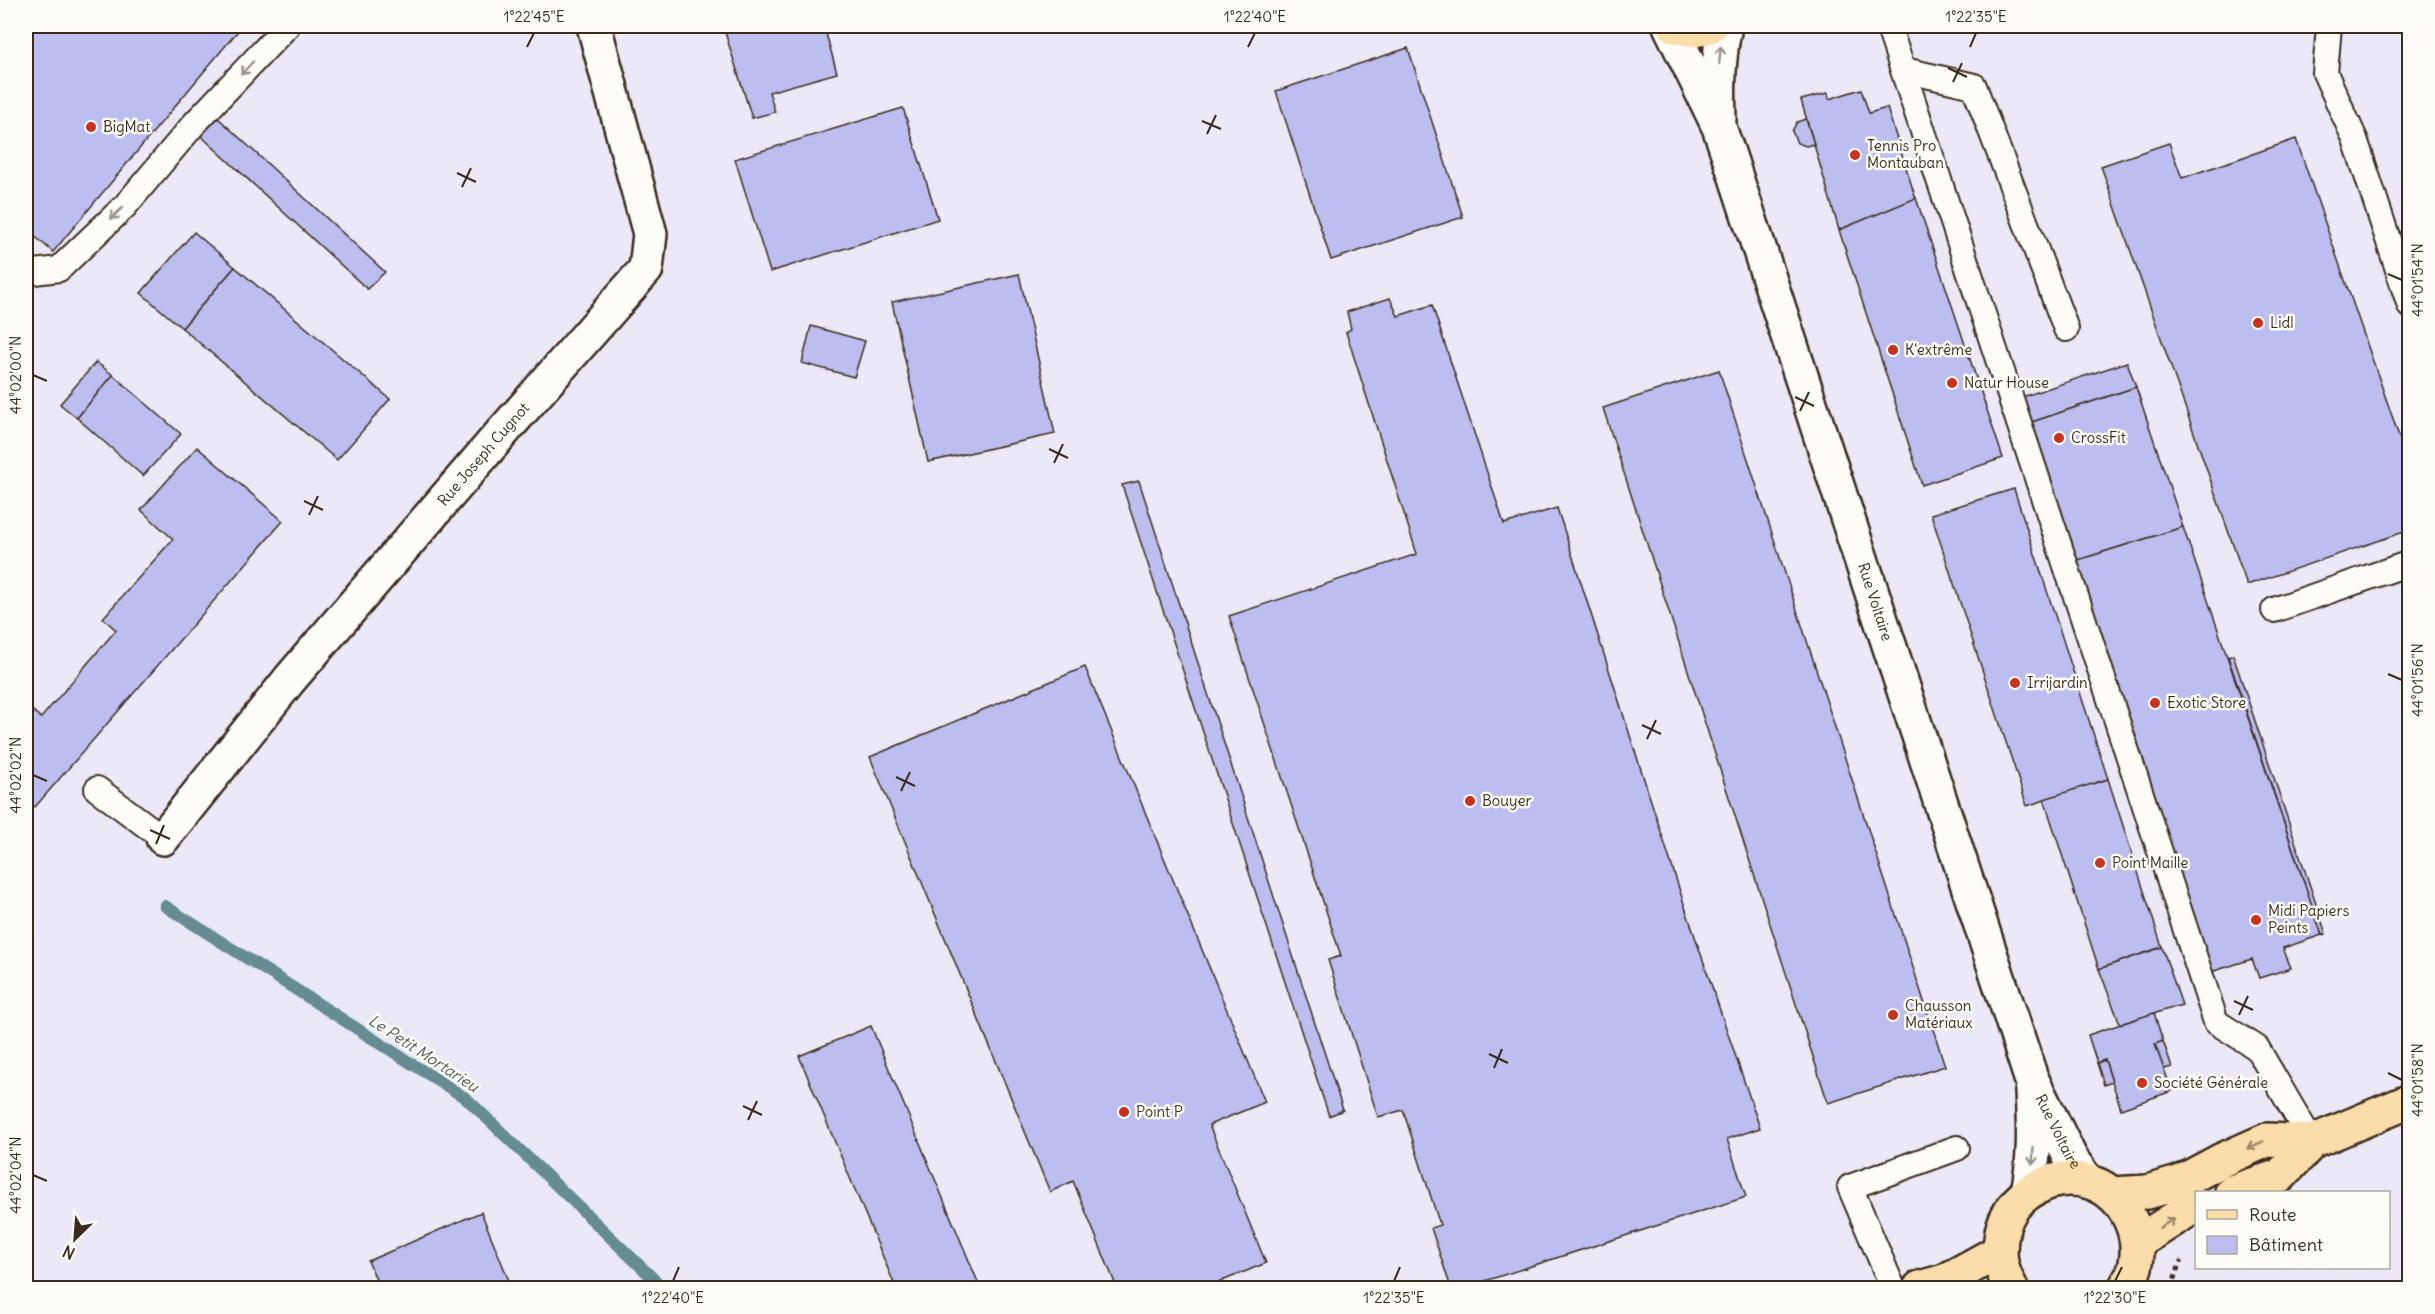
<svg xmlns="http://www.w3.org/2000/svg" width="2435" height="1314" font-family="Delius,sans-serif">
<rect width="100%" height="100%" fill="#fdfcf7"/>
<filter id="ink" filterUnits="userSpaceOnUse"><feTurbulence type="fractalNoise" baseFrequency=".0167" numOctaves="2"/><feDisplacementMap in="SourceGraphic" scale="12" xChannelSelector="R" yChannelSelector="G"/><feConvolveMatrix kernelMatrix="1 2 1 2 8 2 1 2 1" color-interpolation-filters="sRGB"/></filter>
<g filter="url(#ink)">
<path fill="#eae9f5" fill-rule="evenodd" d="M26,26H2409V1288H26V937L37,929L26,919ZM2196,1192H2388V1268H2196Z"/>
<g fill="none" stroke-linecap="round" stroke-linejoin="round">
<polyline stroke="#658c92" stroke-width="12" points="165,906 467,1099 663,1288"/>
</g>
<g fill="#bcbef0" stroke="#3b2a1e" stroke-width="1.5">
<polygon points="26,26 242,26 53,252 26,229"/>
<polygon points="723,26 776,26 779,35 808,26 824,26 837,73 769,92 775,112 752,118"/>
<polygon points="1408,48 1463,217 1331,260 1276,91"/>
<polygon points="1861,89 1869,113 1887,108 1916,199 1839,230 1801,100 1828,93 1829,99"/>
<polygon points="903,108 938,219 770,272 735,159"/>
<polygon points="217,117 385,272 367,289 201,136"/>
<polygon points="1806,119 1814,144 1806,146 1797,143 1792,131 1797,122"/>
<polygon points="2296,139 2410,468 2410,530 2247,585 2101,166 2169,143 2182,178"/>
<polygon points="1916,198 2003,458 1922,485 1839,230"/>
<polygon points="194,232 235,267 182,328 141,293"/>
<polygon points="235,267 390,399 337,460 182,328"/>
<polygon points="1019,274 1055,434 928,462 892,302"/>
<polygon points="1390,298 1398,316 1432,305 1504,524 1557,508 1686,910 1760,1128 1727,1139 1746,1197 1463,1288 1451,1288 1431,1228 1440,1225 1403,1110 1378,1117 1328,960 1341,956 1229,616 1417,554 1346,332 1351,329 1347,312"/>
<polygon points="811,326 865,341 854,377 802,363"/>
<polygon points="96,362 113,375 77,418 60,404"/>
<polygon points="2127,362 2136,387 2029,423 2019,398"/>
<polygon points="1719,370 1945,1066 1828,1103 1603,408"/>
<polygon points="113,375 181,434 143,476 77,418"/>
<polygon points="2136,387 2183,527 2075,561 2029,423"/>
<polygon points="197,447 283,521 35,807 26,799 26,705 41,718 116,630 103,618 173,539 141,510"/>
<polygon points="1139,481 1343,1110 1329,1116 1122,485"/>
<polygon points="2014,489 2108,779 2027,806 1931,514"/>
<polygon points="2183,527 2322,935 2283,948 2291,968 2259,978 2252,959 2211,972 2075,561"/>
<polygon points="2233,655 2326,934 2322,935 2228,657"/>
<polygon points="1085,667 1265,1102 1209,1125 1266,1263 1205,1288 1117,1288 1073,1181 1050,1192 870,757"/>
<polygon points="2108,779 2162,947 2099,969 2044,799"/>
<polygon points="2162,947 2182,1005 2120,1024 2099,969"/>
<polygon points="2154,1013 2163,1041 2155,1044 2172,1091 2121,1109 2105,1060 2097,1063 2088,1035"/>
<polygon points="871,1026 980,1287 977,1288 896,1288 799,1056"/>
<polygon points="2163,1041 2172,1067 2164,1069 2155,1044"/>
<polygon points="2105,1060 2112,1082 2104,1085 2097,1063"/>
<polygon points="481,1212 512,1288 380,1288 368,1261"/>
</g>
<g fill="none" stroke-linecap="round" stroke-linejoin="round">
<defs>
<g id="lane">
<polyline points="1892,26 1891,34 2216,1022 2257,1048 2312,1142"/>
<polyline points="2329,26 2325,73 2355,139 2410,306"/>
<polyline points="1904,70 1974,86 2066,329"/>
<polyline points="26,273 59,269 125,206 194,124 287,26"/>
<polyline points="2274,610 2410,563"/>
<polyline points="97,789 163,838"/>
<polyline points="1893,1288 1850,1187 1957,1148"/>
</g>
<g id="street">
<path id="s1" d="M1670,26L1719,127L1729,156L2031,1078L2071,1159L2087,1181"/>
<path d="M1719,119C1718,87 1718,57 1725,26"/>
<path id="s2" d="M163,838L290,679L493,443L646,269L650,234L594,26"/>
<path d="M2028,1192C2035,1158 2034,1126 2032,1092"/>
</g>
<g id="primary">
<polyline points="1675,26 1695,30 1710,26"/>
<polyline points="2232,1192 2280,1176 2312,1142 2410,1101"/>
<polyline points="2112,1194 2147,1192 2179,1183 2222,1160 2267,1140 2312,1142"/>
<polyline points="2138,1242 2196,1205"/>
<polyline points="1920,1288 1945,1281 1998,1252"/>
<path d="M2011,1288C2000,1269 1998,1254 2002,1232C2009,1196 2050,1172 2086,1181C2122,1190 2142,1229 2136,1263C2135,1272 2129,1281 2125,1288"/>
</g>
</defs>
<use href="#lane" stroke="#3b2a1e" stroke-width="28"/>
<use href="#street" stroke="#3b2a1e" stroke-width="38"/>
<use href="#primary" stroke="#3b2a1e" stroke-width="38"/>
<polyline stroke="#3b2a1e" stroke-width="4" stroke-dasharray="4.5 4.5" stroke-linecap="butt" points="2171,1288 2181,1260"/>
<use href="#lane" stroke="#fdfcf7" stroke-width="24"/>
<use href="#street" stroke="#fdfcf7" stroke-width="33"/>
<use href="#primary" stroke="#fbddab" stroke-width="33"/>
</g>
<defs><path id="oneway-shaft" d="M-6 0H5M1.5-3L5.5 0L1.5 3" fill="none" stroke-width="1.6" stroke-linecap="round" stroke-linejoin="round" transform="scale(1.5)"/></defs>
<g stroke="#9c938a">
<use href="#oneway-shaft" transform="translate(1720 55) rotate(-85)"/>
<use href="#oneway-shaft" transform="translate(247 68) rotate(133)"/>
<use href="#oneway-shaft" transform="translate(117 213) rotate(136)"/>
<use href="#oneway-shaft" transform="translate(2033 1156) rotate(93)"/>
</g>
<g stroke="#9b8464">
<use href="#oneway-shaft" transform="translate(2255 1145) rotate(156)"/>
<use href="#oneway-shaft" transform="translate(2167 1223) rotate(-33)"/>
</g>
</g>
<path fill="none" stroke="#3b2a1e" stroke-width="2" d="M527,47L534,33M1248,47L1255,33M1970,47L1976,33M1948,68L1967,77M1953,82L1962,63M1202,121L1221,129M1207,134L1216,115M457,173L476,182M462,187L471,168M2388,274L2402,280M33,375L47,381M1795,397L1814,406M1800,411L1809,392M1049,449L1068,458M1054,463L1063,444M304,501L323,510M309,515L318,496M2388,674L2402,680M1642,725L1661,734M1647,739L1656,720M33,775L47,781M896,777L915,786M901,791L910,772M150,830L170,839M156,844L164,825M2234,1001L2253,1010M2239,1015L2248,996M1489,1054L1508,1063M1494,1068L1502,1049M2388,1073L2402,1080M743,1106L762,1115M748,1120L757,1101M33,1175L47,1181M673,1281L679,1267M1394,1281L1400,1267M2115,1281L2122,1267"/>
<g fill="#c8321e" stroke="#fdfcf7" stroke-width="2">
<circle cx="91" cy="127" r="6"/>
<circle cx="1855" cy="155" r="6"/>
<circle cx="2258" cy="323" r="6"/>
<circle cx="1893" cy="350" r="6"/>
<circle cx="1952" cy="383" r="6"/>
<circle cx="2059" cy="438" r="6"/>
<circle cx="2015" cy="683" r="6"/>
<circle cx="2155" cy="703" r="6"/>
<circle cx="1470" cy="801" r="6"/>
<circle cx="2100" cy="863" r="6"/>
<circle cx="2256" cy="920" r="6"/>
<circle cx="1893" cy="1015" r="6"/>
<circle cx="2142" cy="1083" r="6"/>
<circle cx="1124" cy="1112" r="6"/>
</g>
<g text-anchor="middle" stroke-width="5" stroke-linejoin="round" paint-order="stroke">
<g font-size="15" fill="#3b2a1e" stroke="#fdfcf7" text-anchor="start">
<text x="103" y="132">BigMat</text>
<text x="1867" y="151">Tennis Pro<tspan x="1867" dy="17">Montauban</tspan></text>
<text x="2270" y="328">Lidl</text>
<text x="1905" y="355">K'extrême</text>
<text x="1964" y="388">Natur House</text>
<text x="2071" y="443">CrossFit</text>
<text x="2027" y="688">Irrijardin</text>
<text x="2167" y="708">Exotic Store</text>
<text x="1482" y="806">Bouyer</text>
<text x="2112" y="868">Point Maille</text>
<text x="2268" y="916">Midi Papiers<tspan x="2268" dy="17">Peints</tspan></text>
<text x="1905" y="1011">Chausson<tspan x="1905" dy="17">Matériaux</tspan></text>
<text x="2154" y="1088">Société Générale</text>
<text x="1136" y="1117">Point P</text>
</g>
<g font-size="15" fill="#3b2a1e" stroke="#fdfcf7">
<text dy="5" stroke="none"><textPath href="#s2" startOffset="500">Rue Joseph Cugnot</textPath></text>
<text dy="5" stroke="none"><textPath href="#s1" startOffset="612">Rue Voltaire</textPath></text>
<text dy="5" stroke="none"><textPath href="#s1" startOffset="1173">Rue Voltaire</textPath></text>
</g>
<g font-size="16" font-style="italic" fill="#505b58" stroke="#fdfcf7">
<text transform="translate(424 1053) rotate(33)" y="6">Le Petit Mortarieu</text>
</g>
</g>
<rect width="2435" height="1314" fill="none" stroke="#fdfcf7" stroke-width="66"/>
<rect x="2195" y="1191" width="195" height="78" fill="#fdfcf7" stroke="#afa8a0" stroke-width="1.5"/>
<rect x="2207" y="1210" width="30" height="9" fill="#fbddab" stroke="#afa8a0" stroke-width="1.5"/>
<text x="2249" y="1221" font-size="18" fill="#3b2a1e">Route</text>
<rect x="2207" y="1236" width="30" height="18" fill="#bcbef0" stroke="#afa8a0" stroke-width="1.5"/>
<text x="2249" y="1251" font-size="18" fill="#3b2a1e">Bâtiment</text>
<g transform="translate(75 1239) rotate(205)" stroke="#fdfcf7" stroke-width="4.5" paint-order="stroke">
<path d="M0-4.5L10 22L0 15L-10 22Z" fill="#3b2a1e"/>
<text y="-9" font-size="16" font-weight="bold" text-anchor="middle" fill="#3b2a1e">N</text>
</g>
<rect x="33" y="33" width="2369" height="1248" fill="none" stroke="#3b2a1e" stroke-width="2"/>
<g font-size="15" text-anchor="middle" fill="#3b2a1e">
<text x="534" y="22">1°22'45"E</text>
<text x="1255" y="22">1°22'40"E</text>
<text x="1976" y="22">1°22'35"E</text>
<text transform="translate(2418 280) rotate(-90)" y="5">44°01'54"N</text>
<text transform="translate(16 375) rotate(-90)" y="5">44°02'00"N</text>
<text transform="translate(2418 680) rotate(-90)" y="5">44°01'56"N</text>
<text transform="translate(16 775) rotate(-90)" y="5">44°02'02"N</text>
<text transform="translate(2418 1080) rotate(-90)" y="5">44°01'58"N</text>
<text transform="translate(16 1175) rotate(-90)" y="5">44°02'04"N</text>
<text x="673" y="1303">1°22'40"E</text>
<text x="1394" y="1303">1°22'35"E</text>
<text x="2115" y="1303">1°22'30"E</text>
</g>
</svg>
